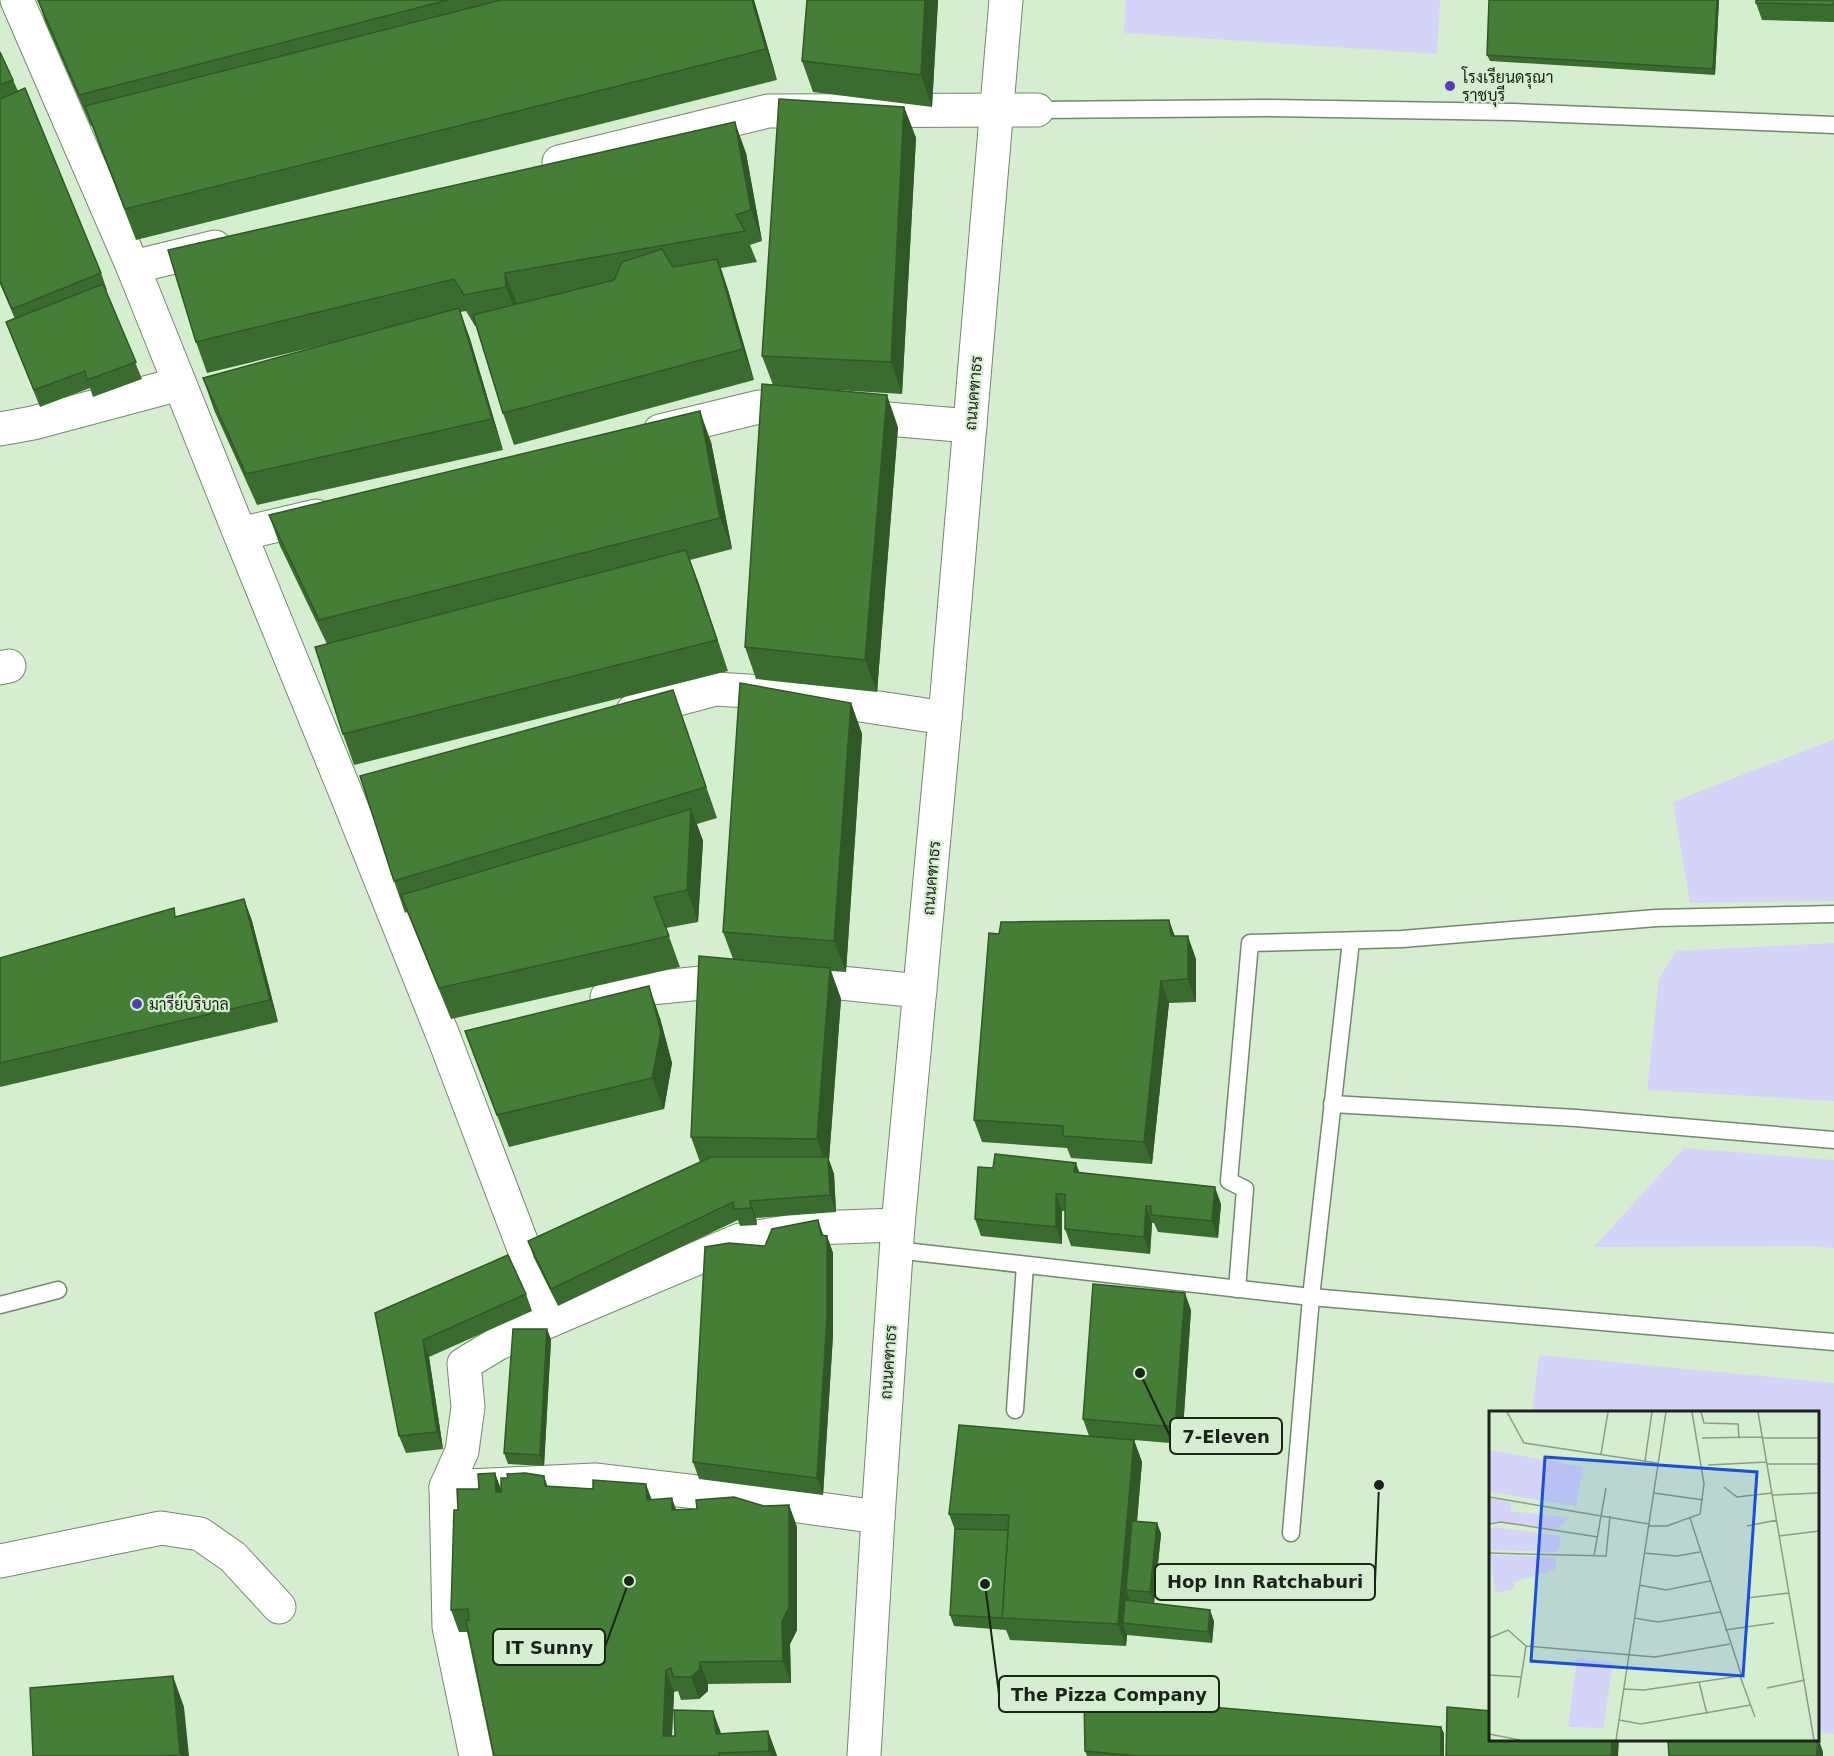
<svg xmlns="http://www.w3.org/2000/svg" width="1834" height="1756" font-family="'DejaVu Sans',Sarabun,sans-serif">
<rect width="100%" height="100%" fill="#d5eecf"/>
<g fill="#d4d4f9">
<polygon points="1126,0 1440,0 1437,54 1124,33"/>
<polygon points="1834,739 1834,901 1690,903 1673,802"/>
<polygon points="1834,943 1834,1101 1647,1090 1659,979 1676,951"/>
<polygon points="1684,1148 1834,1160 1834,1248 1809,1246 1594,1247"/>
<polygon points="1539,1355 1834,1383 1834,1734 1818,1732 1818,1412 1532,1412"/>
</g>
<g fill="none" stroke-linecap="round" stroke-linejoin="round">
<defs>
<g id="service">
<polyline points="1037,110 1266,108 1513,112 1834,125"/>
<polyline points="1332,1104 1576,1118 1834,1140"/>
<polyline points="896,1250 1311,1297 1834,1342"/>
<polyline points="1237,1289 1245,1189 1229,1181 1250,943 1402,939 1656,918 1834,914"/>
<polyline points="0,1305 58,1290"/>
<polyline points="1015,1410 1025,1265"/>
<polyline points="1291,1533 1311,1297 1351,941"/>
</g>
<g id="minor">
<polyline points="17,0 133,267 240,534 345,791 444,1038 551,1320"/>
<polyline points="559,162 768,111 1037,110"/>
<polyline points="133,267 215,247"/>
<polyline points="852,416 970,426"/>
<polyline points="0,429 33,423 179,384"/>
<polyline points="660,431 759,407 804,411"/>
<polyline points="240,534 316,516"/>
<polyline points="0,668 9,666"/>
<polyline points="633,711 715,689 782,693 945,718"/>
<polyline points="791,978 920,991"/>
<polyline points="607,997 640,989 743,979"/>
<polyline points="446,1487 595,1480 705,1493 878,1517"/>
<polyline points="0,1561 161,1528 200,1534 233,1557 279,1607"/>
<polyline points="476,1756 449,1627 446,1487 462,1451 468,1407 464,1364 497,1344 551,1320 740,1240 811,1228 898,1225"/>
</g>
<polyline id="tertiary" points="864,1756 878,1517 898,1225 945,718 1006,0"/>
</defs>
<use href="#service" stroke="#72896d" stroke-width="19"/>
<use href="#minor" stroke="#72896d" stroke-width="35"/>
<use href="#tertiary" stroke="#72896d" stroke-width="35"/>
<use href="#service" stroke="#fff" stroke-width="16"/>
<use href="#minor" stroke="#fff" stroke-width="33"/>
<use href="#tertiary" stroke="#fff" stroke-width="33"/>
</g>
<g fill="#3b6c2f">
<polygon points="38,0 754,0 777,80 136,240 92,126 91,126 45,21"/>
<polygon points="807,0 938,0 932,107 813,92 802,61"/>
<polygon points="1719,0 1715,75 1490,61 1487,55"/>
<polygon points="1834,0 1834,22 1762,20 1756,3"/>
<polygon points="0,52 13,80 18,91 101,273 107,290 106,291 142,379 93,397 90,388 40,407 6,322 15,319 0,284"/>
<polygon points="904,107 916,138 902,394 820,389 898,427 877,692 756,679 745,647 773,385 762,356"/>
<polygon points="746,153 762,241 750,245 757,262 721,268 728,290 754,380 514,445 503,413 476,326 475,326 466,311 460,312 470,339 503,450 257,505 214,410 203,378 335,342 207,373 196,342"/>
<polygon points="711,442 732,549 690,560 728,671 354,765 343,734 327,644 280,546 269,515"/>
<polygon points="851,703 862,734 846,972 831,971 841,999 829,1160 834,1174 836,1212 756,1218 757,1225 740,1226 738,1220 558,1306 534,1258 528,1241 700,1162 691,1137 733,959 723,932"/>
<polygon points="684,722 717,818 697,824 703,841 698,922 666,928 680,967 451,1019 407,912 405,913 394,881"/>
<polygon points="244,899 252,921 278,1022 0,1087 0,958 177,917"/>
<polygon points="1175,936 1196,959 1196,1002 1169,1003 1152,1164 1071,1158 1067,1148 982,1142 974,1120"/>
<polygon points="660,1018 672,1063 664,1109 509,1147 465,1031"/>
<polygon points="1079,1172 1221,1204 1218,1238 1158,1232 1154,1223 1152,1223 1150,1254 1071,1246 1065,1229 1065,1211 1062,1211 1062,1244 981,1236 975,1219"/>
<polygon points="824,1236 827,1236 833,1253 833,1335 823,1495 699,1479 693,1462 765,1246"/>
<polygon points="526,1294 532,1311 429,1357 443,1449 406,1453 399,1436 375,1313"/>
<polygon points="1191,1310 1182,1444 1134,1440 1142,1462 1137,1522 1157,1523 1161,1534 1154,1603 1214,1621 1212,1643 1127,1635 1126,1646 1010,1640 1006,1630 954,1626 950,1615 955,1530 949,1514 1089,1436 1083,1419"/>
<polygon points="547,1329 551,1340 544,1466 508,1464 504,1453"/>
<polygon points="495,1473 501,1490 544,1476 548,1487 652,1500 676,1510 789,1505 797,1527 797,1630 790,1644 791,1683 708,1684 708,1691 699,1699 681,1700 678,1691 674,1692 672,1736 768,1731 776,1753 777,1756 494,1756 469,1632 459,1632 451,1610 458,1510"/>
<polygon points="1444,1733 1444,1756 1087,1756 1085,1751"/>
</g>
<g fill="#305826">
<polygon points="752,0 754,0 777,80 766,49"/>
<polygon points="925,0 938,0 932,107 921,75"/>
<polygon points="1717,0 1719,0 1715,75 1713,69"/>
<polygon points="904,107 916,138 902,394 891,362"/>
<polygon points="735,122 746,153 762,241 751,210"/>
<polygon points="717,259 728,290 754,380 743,349"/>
<polygon points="505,273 517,304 518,318 506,287"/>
<polygon points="459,308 470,339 503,450 492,419"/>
<polygon points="887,395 898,427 877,692 865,660"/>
<polygon points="700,411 711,442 732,549 720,518"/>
<polygon points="686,550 698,581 728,671 717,640"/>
<polygon points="851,703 862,734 846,972 834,941"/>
<polygon points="691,809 703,841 698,922 687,890"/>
<polygon points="244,899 252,921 278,1022 270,1000"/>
<polygon points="1169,920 1177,942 1171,936"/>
<polygon points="1188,936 1196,959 1196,1002 1188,979"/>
<polygon points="830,968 841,999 829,1160 834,1174 836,1212 830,1195 828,1170 817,1139"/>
<polygon points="1161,981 1169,1003 1152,1164 1144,1142"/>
<polygon points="649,986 660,1018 672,1063 664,1109 652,1078"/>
<polygon points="1076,1163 1082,1180 1074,1172"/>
<polygon points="1215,1187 1221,1204 1218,1238 1212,1221"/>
<polygon points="1056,1194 1062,1211 1062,1244 1056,1227"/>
<polygon points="750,1201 756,1218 757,1225 751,1208"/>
<polygon points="1146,1206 1152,1223 1150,1254 1144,1237"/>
<polygon points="818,1220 824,1237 827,1236 833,1253 833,1335 823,1495 817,1478 821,1235"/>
<polygon points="1185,1293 1191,1310 1182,1444 1175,1427"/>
<polygon points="547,1329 551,1340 544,1466 540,1455"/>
<polygon points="423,1340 429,1357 443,1449 437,1432"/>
<polygon points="1134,1440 1142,1462 1131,1591 1126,1590 1130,1601 1123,1623 1127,1635 1126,1646 1118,1624"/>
<polygon points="495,1473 503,1495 496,1492"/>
<polygon points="646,1484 654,1506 647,1500"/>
<polygon points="672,1498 680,1521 672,1510"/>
<polygon points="789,1505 797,1527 797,1630 790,1644 791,1683 783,1661 782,1622"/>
<polygon points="1157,1523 1161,1534 1154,1603 1150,1592"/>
<polygon points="1210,1610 1214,1621 1212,1643 1208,1632"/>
<polygon points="700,1662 708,1684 708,1691 699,1699 691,1677"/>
<polygon points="666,1670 674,1692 671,1756 663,1736"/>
<polygon points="173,1676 184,1707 189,1756 181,1756 180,1755"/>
<polygon points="713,1711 721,1733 716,1734"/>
<polygon points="1441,1727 1444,1733 1444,1756 1441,1756"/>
<polygon points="768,1731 776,1753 777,1756 771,1756 769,1751"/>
<polygon points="1818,1737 1823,1752 1823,1756 1817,1756"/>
<polygon points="1612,1740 1619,1740 1618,1756 1611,1756"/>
</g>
<g fill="#457e37" stroke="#305826" stroke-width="1.5">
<polygon points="38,0 448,0 79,95"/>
<polygon points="501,0 752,0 766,49 125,209 85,106"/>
<polygon points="807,0 925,0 921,75 802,61"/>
<polygon points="1489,0 1717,0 1713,69 1487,55"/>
<polygon points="1756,0 1834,0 1834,5 1756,3"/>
<polygon points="0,52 13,80 0,85"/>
<polygon points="25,88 101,273 12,309 0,281 0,99"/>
<polygon points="779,99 904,107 891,362 762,356"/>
<polygon points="735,122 751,210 736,215 745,231 505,273 506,287 464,295 454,279 196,342 168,250"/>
<polygon points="662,249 673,267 717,259 743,349 503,413 473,315 614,280 622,262"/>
<polygon points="103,284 136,362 87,380 85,371 34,390 6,322"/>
<polygon points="459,308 492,419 246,474 203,378"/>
<polygon points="762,384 887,395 865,660 745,647"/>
<polygon points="700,411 720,518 319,620 269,515"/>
<polygon points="686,550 717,640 343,734 315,647"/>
<polygon points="740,683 851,703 834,941 723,932"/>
<polygon points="673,690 706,787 394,881 360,776"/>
<polygon points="691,809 687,890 654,897 669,936 439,988 401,895"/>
<polygon points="244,899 270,1000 0,1063 0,958 174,908 175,917"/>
<polygon points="1169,920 1171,936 1188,936 1188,979 1161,981 1144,1142 1063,1136 1063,1126 974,1120 989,933 999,934 1001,922"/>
<polygon points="699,956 830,968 817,1139 691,1137"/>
<polygon points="649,986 661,1032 652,1078 497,1115 465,1031"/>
<polygon points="995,1154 1076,1163 1074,1172 1215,1187 1212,1221 1151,1215 1151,1206 1146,1206 1144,1237 1065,1229 1065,1194 1056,1194 1056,1227 975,1219 978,1167 993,1168"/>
<polygon points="711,1157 828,1157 830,1195 750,1201 751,1208 734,1209 733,1202 551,1289 528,1241"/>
<polygon points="818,1220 821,1235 827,1236 827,1318 817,1478 693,1462 705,1247 729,1243 765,1246 772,1229"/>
<polygon points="508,1255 526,1294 423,1340 437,1432 399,1436 375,1313"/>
<polygon points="1093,1284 1185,1293 1175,1427 1083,1419"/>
<polygon points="513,1329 547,1329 540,1455 504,1453"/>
<polygon points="959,1425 1134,1440 1118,1624 1002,1618 1009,1515 949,1514"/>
<polygon points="495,1473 496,1492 501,1492 501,1478 508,1478 507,1474 525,1473 544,1476 545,1486 593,1489 593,1480 646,1484 647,1500 672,1498 672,1510 697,1509 696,1500 734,1497 764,1506 789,1505 789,1607 782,1622 783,1661 700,1662 700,1669 691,1677 673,1677 671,1668 666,1670 663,1736 675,1736 674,1710 713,1711 716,1734 768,1731 769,1751 719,1753 719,1756 494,1756 466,1621 469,1620 468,1609 451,1610 454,1510 458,1510 457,1489 479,1489 478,1474"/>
<polygon points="1132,1521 1157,1523 1150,1592 1126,1590"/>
<polygon points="955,1529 1008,1530 1002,1618 950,1615"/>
<polygon points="1125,1600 1210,1610 1208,1632 1123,1623"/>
<polygon points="173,1676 180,1755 160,1756 33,1756 30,1688"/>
<polygon points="1084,1696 1441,1727 1441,1756 1136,1756 1085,1751"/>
<polygon points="1447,1707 1491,1711 1491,1740 1612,1740 1611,1756 1446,1756"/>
<polygon points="1668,1740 1817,1740 1817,1756 1669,1756"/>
</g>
<g fill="#543eb6" stroke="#d5eecf" stroke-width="2">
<circle cx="1450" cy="86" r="6"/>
<circle cx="137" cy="1004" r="6"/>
</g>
<g text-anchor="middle" stroke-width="4.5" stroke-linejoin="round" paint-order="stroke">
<g font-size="16" fill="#1b2419" stroke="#d5eecf" text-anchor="start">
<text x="1462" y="83">โรงเรียนดรุณา<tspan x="1462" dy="18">ราชบุรี</tspan></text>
<text x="149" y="1010">มารีย์บริบาล</text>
</g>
<g font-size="16" fill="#1b2419" stroke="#d5eecf">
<text transform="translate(973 393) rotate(-85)" y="6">ถนนคฑาธร</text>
<text transform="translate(931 878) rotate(-85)" y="6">ถนนคฑาธร</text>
<text transform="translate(888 1362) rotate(-86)" y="6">ถนนคฑาธร</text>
</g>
</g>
<g transform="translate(1489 1411)">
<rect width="330" height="330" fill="#d5eecf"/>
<path d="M0,39L94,56L87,95L0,81ZM0,88L21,91L22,100L80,107L68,118L0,111ZM5,116L72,125L70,138L68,141L2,139L0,119ZM0,144L66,146L67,158L25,171V178L7,182ZM88,247L124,252L114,317L79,316Z" fill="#d4d4f9"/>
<path fill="none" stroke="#8b9d86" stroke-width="1.5" d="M18,1L35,32L168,52M212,1L215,12L249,13L250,26M269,1L325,329M213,27L273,26M274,27H330M112,43L119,1M156,50L163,1M278,53H330M219,54L278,51M235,76L248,86L283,82M165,82L214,89M284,84L330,82M0,86L160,113M201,107L253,266M0,113L12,111L109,126M160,115H178L211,103L215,73L203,1M258,115L288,109M290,125L330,120M0,142L117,145L121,105M155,142L188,145L211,141M105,145L117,77M150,174L177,179L221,170M258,187L300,182M145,207L169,211L231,201M236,219L285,212M0,227L19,219L37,235M0,264L32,266M210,271L218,303M278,277L316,269M134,278L155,279L251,265L266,306M29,287L37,235L166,246L241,233M130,309L152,313L262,294M0,323L31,329M127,329L177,1"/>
<path fill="#1d4ed8" fill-opacity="0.15" stroke="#1d4ed8" stroke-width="3" d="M56,46L268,61L254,265L42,250Z"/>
<rect width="330" height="330" fill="none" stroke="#1b2419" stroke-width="3"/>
</g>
<path fill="none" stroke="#1b2419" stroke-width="2" d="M1140 1373L1170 1436M1379 1485L1375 1582M629 1581L605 1647M985 1584L999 1694"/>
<g fill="#1b2419" stroke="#d5eecf" stroke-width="2">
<circle cx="1140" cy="1373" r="6"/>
<circle cx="1379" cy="1485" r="6"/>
<circle cx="629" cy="1581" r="6"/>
<circle cx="985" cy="1584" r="6"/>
</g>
<g fill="#d5eecf" stroke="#1b2419" stroke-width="2">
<rect x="1170" y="1418" width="112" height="36" rx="6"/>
<rect x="1155" y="1564" width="220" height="36" rx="6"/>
<rect x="493" y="1629" width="112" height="36" rx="6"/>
<rect x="999" y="1676" width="220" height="36" rx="6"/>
</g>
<g font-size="18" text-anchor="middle" font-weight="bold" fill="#1b2419">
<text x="1226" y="1443">7-Eleven</text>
<text x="1265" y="1588">Hop Inn Ratchaburi</text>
<text x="549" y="1654">IT Sunny</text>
<text x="1109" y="1701">The Pizza Company</text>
</g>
</svg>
